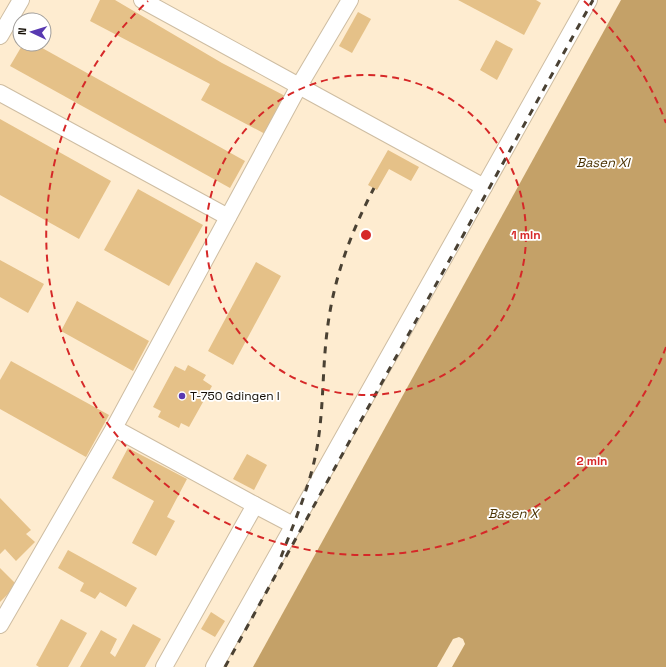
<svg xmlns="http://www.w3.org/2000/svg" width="666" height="667" font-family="'Space Grotesk',sans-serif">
<rect width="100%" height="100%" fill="#feecd0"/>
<polygon fill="#c4a168" points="621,0 666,0 666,667 253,667"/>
<polygon fill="#feecd0" points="459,637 463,639 465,644 452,667 437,667 453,639"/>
<g fill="#e5c188">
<polygon points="100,0 115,0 222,63 287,97 267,135 201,100 210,84 90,21"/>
<polygon points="458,0 536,0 541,3 524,35"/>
<polygon points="358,12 371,19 352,53 339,46"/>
<polygon points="496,40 513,49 497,80 480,70"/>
<polygon points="23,44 35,44 245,161 230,188 10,66"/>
<polygon points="0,119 111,181 79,239 0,195"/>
<polygon points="388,150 419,167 411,181 389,169 377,190 368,185"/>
<polygon points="138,189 203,225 169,286 104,250"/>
<polygon points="0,260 44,284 28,313 0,297"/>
<polygon points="256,262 281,276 233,365 208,351"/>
<polygon points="77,301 149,341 133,371 61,331"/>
<polygon points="11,361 109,415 86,457 0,409 0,380"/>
<polygon points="188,365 206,375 203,380 212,386 189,427 181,423 179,428 158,417 161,411 153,407 175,366 185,371"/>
<polygon points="128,448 187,479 167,517 175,521 156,556 132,543 154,501 112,478"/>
<polygon points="247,454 267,465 254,490 233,479"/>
<polygon points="0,498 31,530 26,534 35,542 16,561 5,549 0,554"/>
<polygon points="68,550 137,588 126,607 100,592 95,599 80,591 84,583 58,568"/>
<polygon points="0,568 17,585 0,602"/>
<polygon points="211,612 225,621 215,637 201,629"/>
<polygon points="61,619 87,633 68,667 39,667 36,665"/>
<polygon points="133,624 161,639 145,667 80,667 101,630 117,639 110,653 115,657"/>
</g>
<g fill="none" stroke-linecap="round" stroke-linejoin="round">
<defs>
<g id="minor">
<polyline points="350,0 299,86 484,187"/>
<polyline points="0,36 21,0"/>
<polyline points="0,93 228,217"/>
<polyline points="114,428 255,505 164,667"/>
<polyline points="255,505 293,525"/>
<polyline points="0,625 114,428 299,86 142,0"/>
<polyline points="214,667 589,0"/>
</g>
</defs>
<use href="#minor" stroke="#cebda2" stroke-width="18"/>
<use href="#minor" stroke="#fff" stroke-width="16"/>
<g stroke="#4a4133" stroke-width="3" stroke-dasharray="7 7" stroke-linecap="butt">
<path d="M281,557C294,523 309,488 316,453C324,412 322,372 327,332C333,280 350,234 374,188"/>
<polyline points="225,667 593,0"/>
</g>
</g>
<g fill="none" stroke="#d62828" stroke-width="2" stroke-dasharray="7 5">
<circle cx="366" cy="235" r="160"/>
<path d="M666 347A320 320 0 1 1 148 1M584 1A320 320 0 0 1 666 123"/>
</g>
<circle fill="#5839b1" stroke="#fff" stroke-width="1.5" cx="182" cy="396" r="4"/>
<g text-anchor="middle" stroke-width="3.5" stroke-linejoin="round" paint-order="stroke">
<g font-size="12" fill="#130d04" stroke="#fff" text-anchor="start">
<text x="190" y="400">T-750 Gdingen I</text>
</g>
<g font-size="13" font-style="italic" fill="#4a3202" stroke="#fff">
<text x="603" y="167">Basen XI</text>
<text x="513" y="518">Basen X</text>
</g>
</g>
<circle cx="366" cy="235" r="6" fill="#d62828" stroke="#fff" stroke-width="2"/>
<g font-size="12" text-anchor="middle" font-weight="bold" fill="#d62828" stroke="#fff" stroke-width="3.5" stroke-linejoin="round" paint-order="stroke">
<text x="526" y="239">1 min</text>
<text x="592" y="465">2 min</text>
</g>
<g transform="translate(32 32) rotate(274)"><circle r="19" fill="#ffffff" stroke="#a19e9b"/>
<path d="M0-3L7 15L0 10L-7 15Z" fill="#5839b1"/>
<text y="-6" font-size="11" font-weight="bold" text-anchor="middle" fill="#130d04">N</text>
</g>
</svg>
